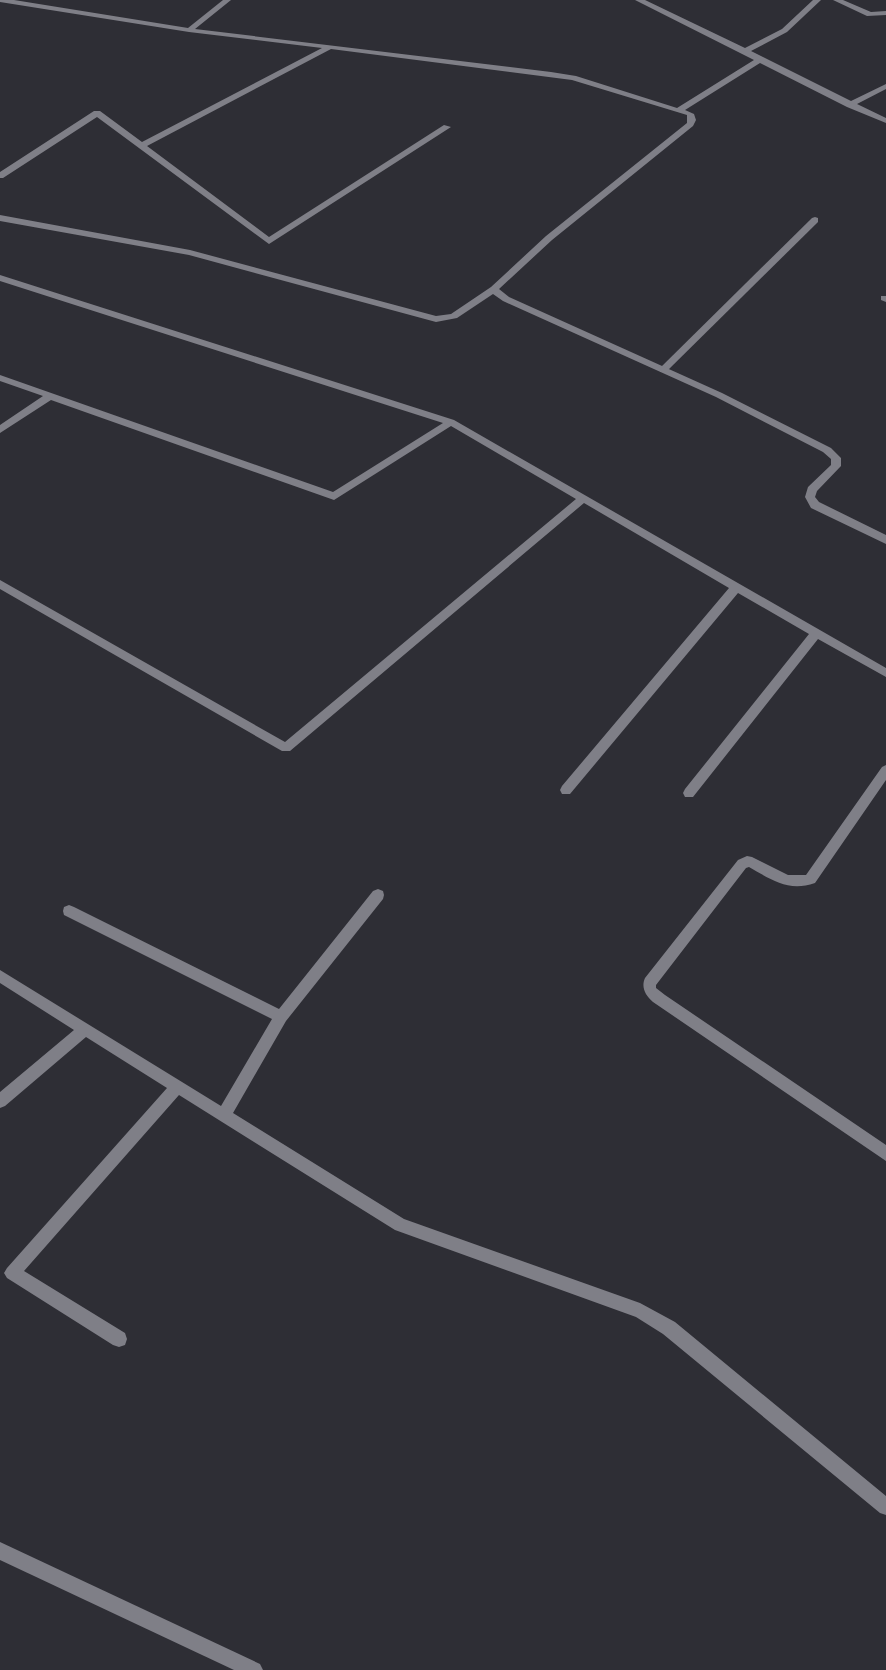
<svg xmlns="http://www.w3.org/2000/svg" width="886" height="1670" font-family="'Libre Baskerville',serif">
<rect width="100%" height="100%" fill="#2e2e35"/>
<g fill="none" stroke-linecap="round" stroke-linejoin="round">
<polygon fill="#7f7f87" fill-rule="evenodd" points="815,217 818,218 818,222 666,372 660,372 660,368 812,218"/>
<g fill="#7f7f87" fill-rule="evenodd">
<polygon points="0,0 14,0 188,28 223,0 231,0 195,29 551,72 576,76 677,108 754,60 635,0 645,0 745,48 782,29 813,0 821,0 787,32 751,51 851,101 886,84 886,89 857,104 886,118 886,123 847,107 760,63 685,110 694,114 696,120 693,126 552,240 499,289 509,297 722,393 831,448 841,458 841,466 817,491 815,497 819,502 886,535 886,544 811,508 805,497 808,487 831,465 831,459 823,452 716,397 503,301 493,294 457,318 436,322 189,255 0,221 0,215 190,250 436,316 451,314 491,287 546,236 687,123 687,115 572,80 331,49 147,146 269,237 444,125 451,127 269,244 97,117 3,178 0,178 0,172 94,111 100,111 142,142 322,48 189,32 0,2"/>
<polygon points="833,0 843,0 871,12 886,11 886,15 867,16"/>
<polygon points="0,275 454,420 886,668 886,677 818,639 693,797 685,797 683,793 685,789 809,634 738,593 570,794 562,794 560,790 562,786 729,588 584,503 290,751 282,751 0,589 0,580 285,742 576,499 451,426 334,500 51,400 0,433 0,425 43,396 0,381 0,375 333,492 443,423 0,281"/>
<polygon points="881,296 886,296 886,302 881,300"/>
<path d="M886,765V780L815,883C788,892 772,880 749,867L746,868L656,985V988L665,995L886,1145V1161L653,1002C645,995 641,987 645,978L738,860L747,856L752,857L788,875H806L882,767Z"/>
<polygon points="378,889 383,891 384,895 383,899 286,1021 233,1113 404,1219 640,1303 675,1322 886,1496 886,1515 880,1513 663,1334 636,1317 395,1230 179,1095 24,1271 125,1333 127,1339 125,1345 119,1347 113,1345 7,1278 4,1273 7,1268 167,1088 86,1037 5,1106 0,1108 0,1092 74,1030 0,983 0,970 221,1106 272,1019 64,915 63,911 64,907 69,905 74,907 279,1009 373,891"/>
<polygon points="0,1542 260,1664 263,1670 234,1670 0,1560"/>
</g>
</g>
</svg>
